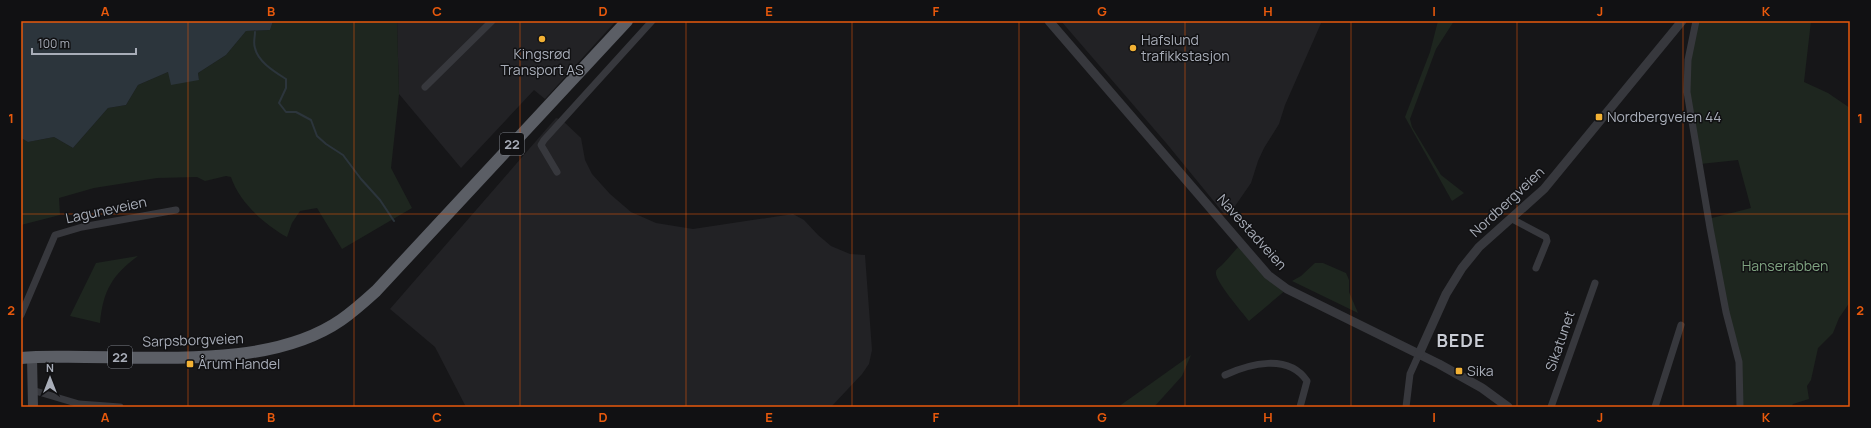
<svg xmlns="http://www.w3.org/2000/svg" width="1871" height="428" font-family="Manrope,sans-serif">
<rect width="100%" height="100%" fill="#161618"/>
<g fill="#222225">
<polygon points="397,21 616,21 545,99 534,90 461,168 399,94"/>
<polygon points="1061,21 1322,21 1285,105 1279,124 1264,148 1258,161 1251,183 1233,209 1225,215 1167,144"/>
<polygon points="556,118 562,120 581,138 585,160 592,174 610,194 631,212 656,223 693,229 793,214 804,220 818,235 831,246 850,254 865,255 872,350 869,364 862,374 831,407 466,407 435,347 390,309"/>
</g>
<g fill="#1e261f">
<path d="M273,21H397L399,94L391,168L412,208L342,249L317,208L300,211L292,223L287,237C264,224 239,202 231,177L226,176L205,181L197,177L157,178L94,188L59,198L60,215L21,225V138L28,142L54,137L73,148L108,108L126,105L138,85L168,72L199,80L198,73L226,55L246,31L270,30Z"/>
<polygon points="1438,21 1454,21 1436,49 1410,119 1412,127 1441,175 1464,193 1452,201 1405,117 1430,52"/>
<polygon points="1696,21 1811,21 1804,82 1828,93 1850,108 1850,302 1839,318 1833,333 1818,348 1811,380 1807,386 1809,399 1793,404 1791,407 1740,407 1739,362 1708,219 1751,208 1738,160 1700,164 1687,92"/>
<path d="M1241,244L1287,289L1249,321C1243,313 1214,280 1216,272C1216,269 1220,267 1222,265C1229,258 1234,251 1241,244Z"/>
<path d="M138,256C112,275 103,291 100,323L70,316L96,263Z"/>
<polygon points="1315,263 1323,263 1346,273 1349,280 1349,292 1358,313 1292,281 1301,276"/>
<polygon points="1191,355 1182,376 1154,407 1118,407"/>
</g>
<polygon fill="#2c353c" points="21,21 273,21 270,30 246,31 226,55 198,73 199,80 171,85 168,72 138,85 126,105 108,108 73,148 54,137 28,142 21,138"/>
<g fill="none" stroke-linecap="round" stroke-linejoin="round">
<path stroke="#2c353c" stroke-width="2" d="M255,32C255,37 253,43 255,48C258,62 275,72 286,79V88L279,103L286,112H296L311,120L317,136L326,144L343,155L361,179L380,200L394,221"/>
<g stroke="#37383d" stroke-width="7">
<polyline points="1696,21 1688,60 1687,92 1710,228 1726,312 1739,362 1740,407"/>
<polyline points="425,87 492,21"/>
<polyline points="557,172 541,145 544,140 652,21"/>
<polyline points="1512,219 1546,237 1547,241 1536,268"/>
<polyline points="21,315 55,235 82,227 176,210"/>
<path d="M1225,375C1249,364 1288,353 1307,381L1300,407"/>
<polyline points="32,390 79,404 120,407"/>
<polyline points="1406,407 1410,374 1419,354"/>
<polyline points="1551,407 1595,283"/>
<polyline points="1655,407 1681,325"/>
</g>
<g stroke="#37383d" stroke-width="9">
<polyline points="1049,21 1268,275 1287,289 1439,364 1482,388 1508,407"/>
<polyline points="1419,354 1446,294 1462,268 1479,247 1544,189 1682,21"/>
</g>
<polyline stroke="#45474d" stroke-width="10" points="32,357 33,407"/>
<path stroke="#5b5e65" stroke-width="12" d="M21,358C42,356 63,357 85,357C164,357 273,367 341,320C354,311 365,301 376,291L627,21"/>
</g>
<path fill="none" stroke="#e8590c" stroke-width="1" stroke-opacity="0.55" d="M188,21V407M354,21V407M520,21V407M686,21V407M852,21V407M1019,21V407M1185,21V407M1351,21V407M1517,21V407M1683,21V407M21,214H1850"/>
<g fill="#f2b134" stroke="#111113" stroke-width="1.5">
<circle cx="542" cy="39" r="4"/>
<circle cx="1133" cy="48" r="4"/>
<rect x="1595" y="113" width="8" height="8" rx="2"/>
<rect x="186" y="360" width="8" height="8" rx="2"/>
<rect x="1455" y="367" width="8" height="8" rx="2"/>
</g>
<g text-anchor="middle" stroke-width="3" stroke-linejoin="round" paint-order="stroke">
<g fill="#111113" stroke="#7b7e86" stroke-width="1">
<rect x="500" y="133" width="24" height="22" rx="3"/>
<rect x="108" y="346" width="24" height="22" rx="3"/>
</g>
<g font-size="13" font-weight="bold" fill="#a8adb8">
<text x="512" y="149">22</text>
<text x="120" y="362">22</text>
</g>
<g font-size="14" fill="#a8adb8" stroke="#111113" text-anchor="start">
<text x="1141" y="45">Hafslund<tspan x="1141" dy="16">trafikkstasjon</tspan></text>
<text x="542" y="59" text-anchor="middle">Kingsrød<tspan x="542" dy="16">Transport AS</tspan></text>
<text x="1607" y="122">Nordbergveien 44</text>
<text x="198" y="369">Årum Handel</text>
<text x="1467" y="376">Sika</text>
</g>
<g font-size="14" fill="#a8adb8" stroke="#111113">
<text transform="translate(1507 202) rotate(-43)" y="5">Nordbergveien</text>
<text transform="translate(106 210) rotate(-12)" y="5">Laguneveien</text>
<text transform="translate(1252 232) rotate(48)" y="5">Navestadveien</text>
<text transform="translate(193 340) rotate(-2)" y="5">Sarpsborgveien</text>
<text transform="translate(1560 341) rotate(-71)" y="5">Sikatunet</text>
</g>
<g font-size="14" fill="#7fa381" stroke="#111113">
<text x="1785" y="271">Hanserabben</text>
</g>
<g font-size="18" font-weight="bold" letter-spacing="1" fill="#c9ccd4" stroke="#111113">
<text x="1461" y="347">BEDE</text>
</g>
</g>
<rect width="1871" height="428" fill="none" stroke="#111113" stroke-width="44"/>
<g transform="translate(50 378)" stroke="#111113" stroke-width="3" paint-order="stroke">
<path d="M0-3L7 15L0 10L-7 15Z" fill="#a8adb8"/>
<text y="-6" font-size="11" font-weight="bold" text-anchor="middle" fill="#a8adb8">N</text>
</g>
<path d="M32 48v6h104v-6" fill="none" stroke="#a8adb8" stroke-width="2"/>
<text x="38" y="48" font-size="12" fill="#a8adb8" stroke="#111113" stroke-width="3" paint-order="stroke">100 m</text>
<rect x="22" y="22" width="1827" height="384" fill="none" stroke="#e8590c" stroke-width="1.5"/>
<g font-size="13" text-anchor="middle" font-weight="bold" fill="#e8590c">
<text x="105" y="16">A</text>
<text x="271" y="16">B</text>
<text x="437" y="16">C</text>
<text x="603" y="16">D</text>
<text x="769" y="16">E</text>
<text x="936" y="16">F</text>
<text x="1102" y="16">G</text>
<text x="1268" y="16">H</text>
<text x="1434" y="16">I</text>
<text x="1600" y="16">J</text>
<text x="1766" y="16">K</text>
<text x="11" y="123">1</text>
<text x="1860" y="123">1</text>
<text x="11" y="315">2</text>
<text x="1860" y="315">2</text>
<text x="105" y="422">A</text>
<text x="271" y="422">B</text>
<text x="437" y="422">C</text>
<text x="603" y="422">D</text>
<text x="769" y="422">E</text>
<text x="936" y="422">F</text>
<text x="1102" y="422">G</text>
<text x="1268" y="422">H</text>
<text x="1434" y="422">I</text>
<text x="1600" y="422">J</text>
<text x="1766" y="422">K</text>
</g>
</svg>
